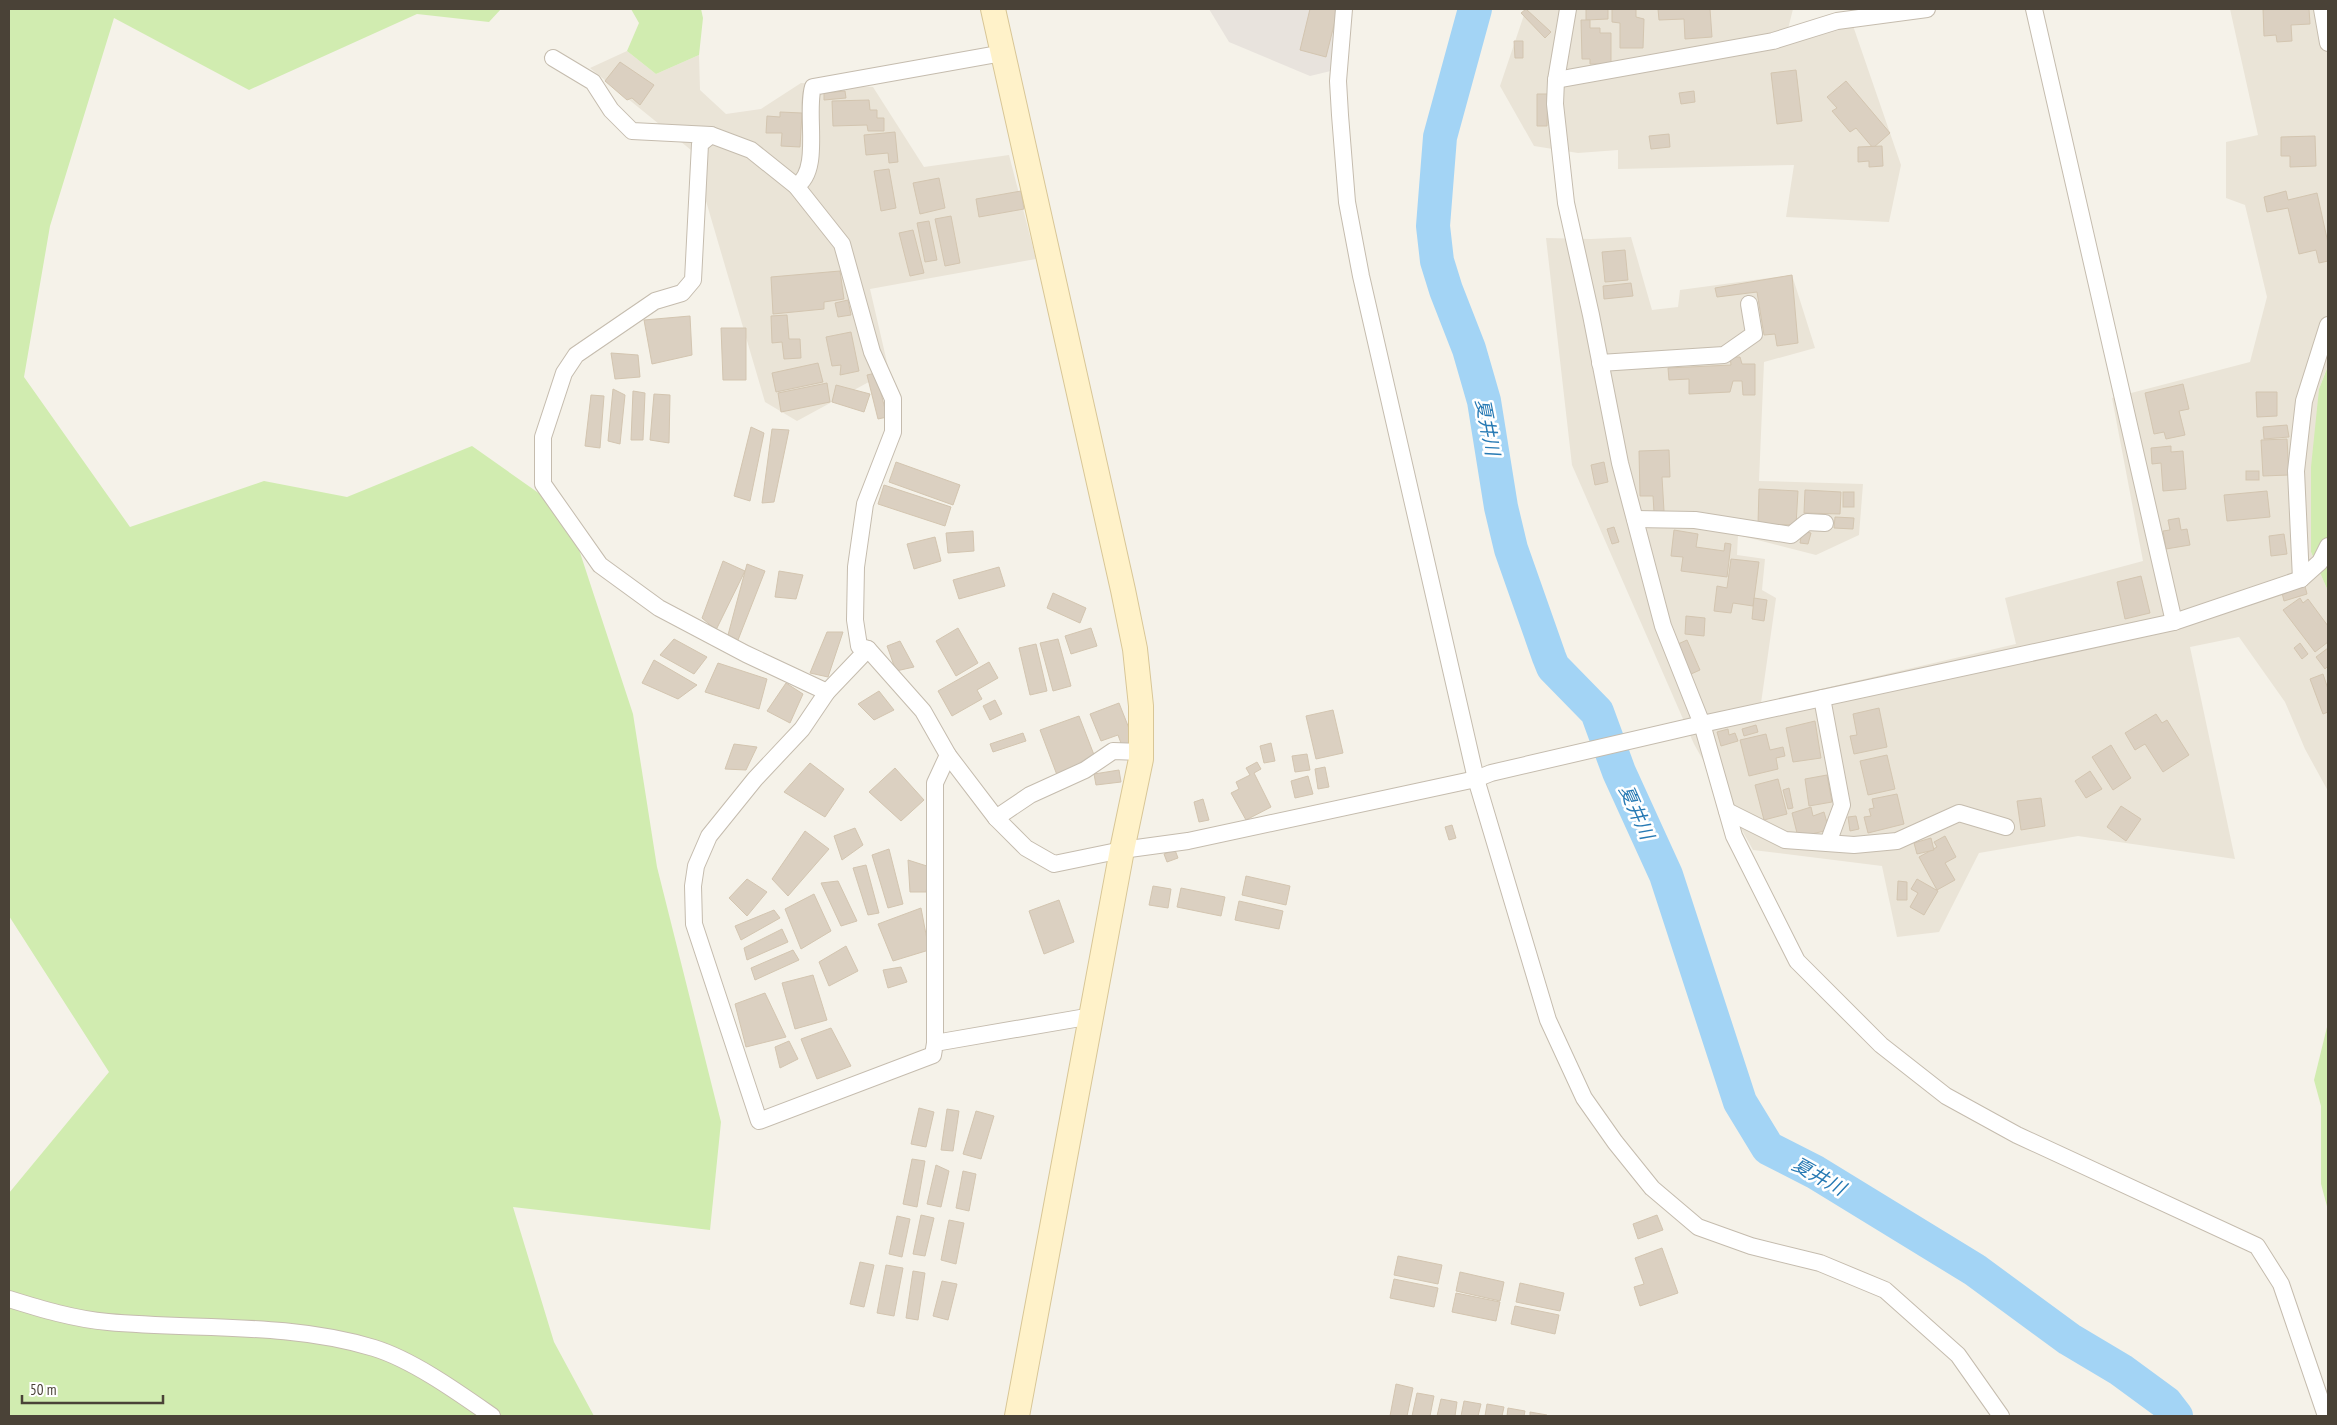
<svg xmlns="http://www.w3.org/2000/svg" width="2337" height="1425" font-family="'PT Sans Narrow','Noto Sans JP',sans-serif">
<rect width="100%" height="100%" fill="#f5f2e9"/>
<g fill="#eae4d7">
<polygon points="1526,9 1793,9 1787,33 1850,17 1901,165 1889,222 1786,217 1794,165 1618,169 1618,150 1578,153 1534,146 1500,86"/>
<polygon points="2230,9 2328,9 2328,365 2319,389 2311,552 2328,591 2328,791 2305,749 2285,702 2239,637 2190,647 2235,859 2078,836 1979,853 1939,932 1897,937 1882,866 1753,850 1694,744 1572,465 1546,238 1591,239 1631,237 1652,310 1678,307 1680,290 1792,275 1815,348 1764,362 1759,481 1863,484 1859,535 1816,555 1738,535 1737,555 1765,559 1762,590 1776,598 1761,703 2016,644 2005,598 2143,561 2112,398 2250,362 2267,297 2245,205 2226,198 2226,142 2258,135"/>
<polygon points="627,51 656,74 699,55 700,90 726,114 761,109 801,83 873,87 924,167 1009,155 1036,259 870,289 889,371 797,421 765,402 691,150 590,68"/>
</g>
<polygon fill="#e8e3dd" points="1209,9 1349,9 1339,69 1310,76 1229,42"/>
<g fill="#d1ecb0">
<polygon points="9,9 501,9 489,22 417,14 249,90 114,18 50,226 24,377 130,527 264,481 347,497 472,446 567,513 633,714 657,867 721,1122 710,1230 513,1207 554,1342 594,1416 9,1416 9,1193 109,1072 9,916"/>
<polygon points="631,9 701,9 703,18 699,55 656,74 627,51 639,23"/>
<polygon points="2328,366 2328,591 2311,552 2311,467 2319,389"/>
<polygon points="2328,1023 2328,1210 2321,1184 2321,1106 2314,1080"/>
</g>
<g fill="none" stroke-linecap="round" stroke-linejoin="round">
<polyline stroke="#a3d4f5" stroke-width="34" points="1475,9 1440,137 1433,226 1437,261 1446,290 1469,349 1484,401 1501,507 1511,549 1549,657 1553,667 1597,712 1619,772 1666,875 1740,1102 1768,1148 1815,1172 1975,1270 2069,1339 2121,1370 2166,1403 2176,1416"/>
</g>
<g fill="#dbd0c1" stroke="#d3c5b0">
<polygon points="1310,9 1338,9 1326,57 1300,50"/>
<polygon points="1526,9 1551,32 1545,38 1521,13"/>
<polygon points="1586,9 1608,9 1608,19 1586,20"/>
<polygon points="1612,9 1636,9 1636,17 1644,19 1643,48 1620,48 1620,23 1612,22"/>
<polygon points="1658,9 1710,9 1712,37 1685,39 1684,19 1659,20"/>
<polygon points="2263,9 2309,9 2310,24 2291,25 2292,41 2277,42 2276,35 2264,36"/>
<polygon points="1581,20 1590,20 1590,28 1600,28 1600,33 1611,33 1611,64 1590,64 1590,59 1582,59"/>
<polygon points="1514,41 1523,41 1523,58 1515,58"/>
<polygon points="620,62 654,85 640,105 632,98 627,100 605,81"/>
<polygon points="1796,70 1802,121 1777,124 1771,73"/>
<polygon points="1846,81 1890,133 1873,148 1856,128 1850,132 1832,111 1837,108 1827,97"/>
<polygon points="845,91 846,98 824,100 824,93"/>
<polygon points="1694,91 1695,102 1681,104 1679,93"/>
<polygon points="1537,94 1548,94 1547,126 1537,126"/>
<polygon points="869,100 870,110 877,110 877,118 884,118 884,131 868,131 867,125 833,126 832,101"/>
<polygon points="780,112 802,113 800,147 781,146 782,133 766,133 767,116 780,117"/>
<polygon points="895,132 898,162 889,163 888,153 866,155 864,135"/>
<polygon points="1669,134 1670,147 1651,149 1649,136"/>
<polygon points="2315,136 2316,166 2290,167 2290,156 2281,156 2281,137"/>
<polygon points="1882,146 1883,166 1869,167 1869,161 1858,162 1858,147"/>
<polygon points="889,169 896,208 881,211 874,171"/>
<polygon points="939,178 945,208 920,214 913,183"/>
<polygon points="1021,191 1024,209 979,217 976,199"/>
<polygon points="2286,191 2288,200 2317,193 2328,243 2328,261 2319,263 2316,250 2299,254 2288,208 2267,212 2264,197"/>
<polygon points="951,216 960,263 945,266 935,219"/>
<polygon points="929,221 937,260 925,262 917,223"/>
<polygon points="913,230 924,273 910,276 899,233"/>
<polygon points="1625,250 1628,280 1605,282 1602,252"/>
<polygon points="840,271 844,299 824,302 824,309 773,314 771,277"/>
<polygon points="1792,275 1798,343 1777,346 1775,334 1764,335 1757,292 1717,297 1715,288"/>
<polygon points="1631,283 1633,296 1604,299 1603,286"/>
<polygon points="848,300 851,315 838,317 835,303"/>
<polygon points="787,315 789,339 800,339 801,358 784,359 782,342 772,343 771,316"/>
<polygon points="690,316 692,355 652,364 644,320"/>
<polygon points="721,328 746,328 746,380 723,380"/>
<polygon points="851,332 859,371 840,375 841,365 832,366 826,337"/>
<polygon points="611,353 638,355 640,377 615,379"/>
<polygon points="1730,357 1740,357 1742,364 1755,364 1755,395 1743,395 1742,381 1733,381 1730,392 1689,394 1689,379 1669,380 1668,368 1731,365"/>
<polygon points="818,363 823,382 776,392 772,373"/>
<polygon points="876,373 887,417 878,419 867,375"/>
<polygon points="827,383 830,402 781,412 778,393"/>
<polygon points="2183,384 2189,409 2179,411 2185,435 2166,439 2164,432 2154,434 2145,393"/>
<polygon points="836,385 870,394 864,412 832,402"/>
<polygon points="613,389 625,395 620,444 608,441"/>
<polygon points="633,391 645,393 643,440 631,440"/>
<polygon points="2256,392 2277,392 2277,416 2257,417"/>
<polygon points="654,394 670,395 669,443 650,440"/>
<polygon points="591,395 604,396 600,448 585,446"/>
<polygon points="2287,425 2289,437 2264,439 2263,427"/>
<polygon points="751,427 764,433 750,501 734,496"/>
<polygon points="772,429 789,430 774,502 762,503"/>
<polygon points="2287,439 2289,475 2263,476 2261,440"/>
<polygon points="2171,446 2171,452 2183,451 2186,489 2163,491 2161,463 2152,464 2151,448"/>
<polygon points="1669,450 1670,477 1662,477 1664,511 1654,512 1653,496 1640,496 1639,451"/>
<polygon points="896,462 960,485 953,505 889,482"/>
<polygon points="1604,462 1608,482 1595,485 1591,465"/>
<rect x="2246" y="471" width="13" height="9"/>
<polygon points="884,485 951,507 945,526 878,504"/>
<polygon points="1759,489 1798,491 1796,525 1758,524"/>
<polygon points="1805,490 1841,492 1840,514 1804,513"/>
<polygon points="2267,491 2270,517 2227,521 2224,495"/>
<rect x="1843" y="492" width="11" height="15"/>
<polygon points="1835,517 1854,518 1853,529 1834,528"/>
<polygon points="2179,518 2181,530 2187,529 2190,545 2166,549 2163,531 2170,530 2168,520"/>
<polygon points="1614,527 1619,542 1612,544 1607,529"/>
<polygon points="1674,530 1698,534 1696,547 1724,551 1725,543 1731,544 1727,577 1681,571 1683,557 1671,556"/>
<polygon points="973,531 974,551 948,553 946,533"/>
<polygon points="1802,531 1811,533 1808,544 1800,543"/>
<polygon points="2284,534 2287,554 2271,556 2269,536"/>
<polygon points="935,537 941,561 914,569 907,544"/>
<polygon points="1731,559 1759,562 1753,606 1733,603 1731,613 1714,611 1717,586 1727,588"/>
<polygon points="723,561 745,571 716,630 702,618"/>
<polygon points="747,564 765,571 738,640 728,635"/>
<polygon points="999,567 1005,586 959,599 953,580"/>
<polygon points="779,571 803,575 796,599 775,597"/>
<polygon points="2141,576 2150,613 2125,619 2117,582"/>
<polygon points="2305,586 2307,594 2284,601 2282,593"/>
<polygon points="1053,593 1086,608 1080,623 1047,608"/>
<polygon points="1754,598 1767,600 1764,621 1752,619"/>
<polygon points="2300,598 2303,603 2308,599 2328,626 2328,642 2315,652 2283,610"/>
<polygon points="1686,616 1705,618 1704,636 1685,634"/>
<polygon points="958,628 978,663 956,676 936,641"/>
<polygon points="1091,628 1097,646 1071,654 1065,636"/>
<polygon points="827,632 843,632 828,677 810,673"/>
<polygon points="674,639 707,657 694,674 660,655"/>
<polygon points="1058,639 1071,686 1053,691 1040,643"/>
<polygon points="1687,640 1700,670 1691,674 1678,644"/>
<polygon points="900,641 914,667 896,671 887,646"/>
<polygon points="2300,643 2308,654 2302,659 2294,648"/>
<polygon points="1036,644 1047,691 1030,695 1019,648"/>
<polygon points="2328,648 2328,666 2325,669 2316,657"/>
<polygon points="654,660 697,685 678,699 642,683"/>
<polygon points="989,662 998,678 977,690 982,699 952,716 938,691"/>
<polygon points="718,663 767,679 759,709 705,692"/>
<polygon points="2323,674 2328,689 2328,712 2323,714 2310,679"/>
<polygon points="786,683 803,694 790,723 767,711"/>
<polygon points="879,691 894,710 874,720 858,704"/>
<polygon points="995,700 1002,714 990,720 983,706"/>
<polygon points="1119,703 1134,741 1122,746 1118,735 1101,741 1090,714"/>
<polygon points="1879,708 1887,747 1854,754 1850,736 1857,735 1853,714"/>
<polygon points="1333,710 1343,753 1316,759 1306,716"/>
<polygon points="2156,714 2162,723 2167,720 2189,755 2163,772 2145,744 2135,750 2125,733"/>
<polygon points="1079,716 1096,760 1057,775 1040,730"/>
<polygon points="1815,721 1821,758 1793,762 1786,728"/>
<polygon points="1756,725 1758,732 1744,736 1742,729"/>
<polygon points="1728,729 1729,735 1735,733 1738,741 1721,746 1717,732"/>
<polygon points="1023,733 1026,741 993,752 990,744"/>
<polygon points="1766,734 1770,750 1783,747 1785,756 1776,758 1778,769 1749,776 1740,740"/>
<polygon points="1271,743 1275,761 1264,763 1260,746"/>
<polygon points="734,744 757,747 746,770 725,769"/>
<polygon points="2111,745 2131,778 2113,790 2092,757"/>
<polygon points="1307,754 1310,770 1295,772 1292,756"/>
<polygon points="1887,755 1895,789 1868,795 1860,761"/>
<polygon points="1257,762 1261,769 1254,773 1271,807 1246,820 1231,793 1239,789 1236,782 1250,775 1246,768"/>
<polygon points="810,763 844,789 825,817 784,792"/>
<polygon points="1325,767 1329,787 1318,789 1315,769"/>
<polygon points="895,768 924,800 901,821 869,792"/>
<polygon points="1119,770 1121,782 1096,785 1094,774"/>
<polygon points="2090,771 2102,789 2086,798 2075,781"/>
<polygon points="1827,775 1832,802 1809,806 1805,779"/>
<polygon points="1308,776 1313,794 1295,798 1291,781"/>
<polygon points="1778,779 1787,814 1764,820 1755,785"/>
<polygon points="1789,788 1793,808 1788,809 1783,790"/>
<polygon points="1897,794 1904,824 1868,833 1864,817 1871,816 1869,809 1874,808 1872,799"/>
<polygon points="2041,798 2045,826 2021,830 2017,801"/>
<polygon points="1203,799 1209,820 1199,822 1194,802"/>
<polygon points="2121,806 2141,819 2126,841 2107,827"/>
<polygon points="1811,807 1813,816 1824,812 1829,830 1798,837 1792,813"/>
<polygon points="1856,816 1859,829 1850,831 1848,817"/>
<polygon points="1452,825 1456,838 1449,840 1445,827"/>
<polygon points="855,828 863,845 842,860 834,836"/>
<polygon points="805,831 829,849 788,896 772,879"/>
<polygon points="1945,836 1956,857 1945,863 1955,880 1937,890 1919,857 1937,847 1934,842"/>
<polygon points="1931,838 1934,850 1917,854 1914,843"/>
<polygon points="889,849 903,904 888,908 872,855"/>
<polygon points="1175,850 1178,858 1167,862 1164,854"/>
<polygon points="908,860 930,867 926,892 910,892"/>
<polygon points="866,865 879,913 868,915 853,868"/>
<polygon points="1246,876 1290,886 1286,905 1242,895"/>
<polygon points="747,879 767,892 747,916 729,898"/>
<polygon points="1917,879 1938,891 1924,915 1910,907 1918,893 1911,889"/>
<polygon points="838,881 857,921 841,926 821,883"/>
<polygon points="1898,881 1907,882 1907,900 1897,900"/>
<polygon points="1153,886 1171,889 1168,908 1149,905"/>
<polygon points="1181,888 1225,897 1221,916 1177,907"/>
<polygon points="814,894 831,931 801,949 785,909"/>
<polygon points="1059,900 1074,942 1044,954 1029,911"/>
<polygon points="1239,901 1283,911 1279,929 1235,920"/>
<polygon points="921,908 929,950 893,961 878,924"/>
<polygon points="774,910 780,918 741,940 735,926"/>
<polygon points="782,929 788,942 747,960 744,948"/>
<polygon points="846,946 858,971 829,986 819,962"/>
<polygon points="793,950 799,960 755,980 751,968"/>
<polygon points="901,967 907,982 888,988 883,970"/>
<polygon points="813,975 827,1020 795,1029 782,983"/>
<polygon points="765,993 786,1037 746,1047 735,1004"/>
<polygon points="831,1028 851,1066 817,1079 801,1039"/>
<polygon points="789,1041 798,1059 780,1068 775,1047"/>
<polygon points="919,1108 934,1112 926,1147 911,1144"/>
<polygon points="947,1109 959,1111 953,1151 941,1150"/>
<polygon points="976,1111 994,1116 981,1159 963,1154"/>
<polygon points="912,1159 925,1161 917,1207 903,1204"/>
<polygon points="936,1165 949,1171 941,1207 927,1204"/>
<polygon points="963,1171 976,1174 969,1211 956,1208"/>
<polygon points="921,1215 934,1218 925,1256 913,1254"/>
<polygon points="1657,1215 1663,1230 1638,1239 1633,1224"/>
<polygon points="897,1216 910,1219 902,1257 889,1254"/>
<polygon points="949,1220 964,1223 956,1264 941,1260"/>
<polygon points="1662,1248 1678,1293 1640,1306 1634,1287 1644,1284 1635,1258"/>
<polygon points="1398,1256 1442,1265 1438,1284 1394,1275"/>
<polygon points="860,1262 874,1265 864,1307 850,1304"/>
<polygon points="886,1265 903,1268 894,1316 877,1313"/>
<polygon points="913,1271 925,1273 918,1320 906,1318"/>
<polygon points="1460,1272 1504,1282 1500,1301 1456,1291"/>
<polygon points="1394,1279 1438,1288 1434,1307 1390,1298"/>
<polygon points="942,1281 957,1284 948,1320 933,1316"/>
<polygon points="1520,1283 1564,1293 1560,1311 1516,1302"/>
<polygon points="1456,1293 1500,1302 1496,1321 1452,1312"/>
<polygon points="1515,1306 1559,1315 1555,1334 1511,1324"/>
<polygon points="1396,1384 1413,1388 1407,1416 1390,1416"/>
<polygon points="1417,1393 1434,1396 1430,1416 1412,1416"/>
<polygon points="1441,1399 1457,1402 1455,1416 1437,1416"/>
<polygon points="1464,1401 1481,1404 1478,1416 1461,1416"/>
<polygon points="1487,1404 1504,1407 1502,1416 1485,1416"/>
<polygon points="1508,1408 1525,1411 1524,1416 1507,1416"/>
<polygon points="1530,1412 1547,1415 1547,1416 1530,1416"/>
</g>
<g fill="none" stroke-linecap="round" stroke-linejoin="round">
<defs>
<g id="street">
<polyline points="1344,9 1338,81 1340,115 1347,202 1361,276 1476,779 1548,1020 1584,1098 1615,1142 1652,1188 1698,1227 1751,1246 1820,1263 1885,1290 1958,1355 2001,1416"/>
<polyline points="1568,9 1556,80 1555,104 1566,203 1591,315 1620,463 1663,626 1702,724 1734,836 1797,961 1881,1045 1946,1096 2017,1135 2257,1246 2281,1284 2326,1416"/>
<polyline points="2034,9 2174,622"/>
<polyline points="2322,9 2328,43"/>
<polyline points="553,58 593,82 611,110 632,131 711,135"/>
<polyline points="1556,80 1773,41 1837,21 1927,9"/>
<path d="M796,186C822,171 805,113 813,87L1003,53"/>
<polyline points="1600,363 1724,355 1754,334 1749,304"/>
<polyline points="1635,519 1695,520 1791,535 1807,522 1825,523"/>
<polyline points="2301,579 2296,471 2304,401 2328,325"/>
<polyline points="868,649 827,692 802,729 755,779 709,836 696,866 693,886 694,924 759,1121 933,1055 935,1043 1092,1016"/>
<polyline points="827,692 746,654 659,608 600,565 543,484 543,437 564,373 576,355 655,301 682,293 693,280 700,144 711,135 751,150 796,186 842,244 872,352 893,399 893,432 865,504 856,567 855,620 859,646 868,649 923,711 948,755 996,818 1026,848 1054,864 1122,850 1188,841 1476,779 1491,773 1702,724 2174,622 2301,579 2320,562 2328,546"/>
<polyline points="1822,698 1842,805 1828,843"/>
<polyline points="1727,811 1785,840 1854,845 1897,841 1959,813 2006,827"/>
<polyline points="996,818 1030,795 1085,770 1113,751 1141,752"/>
<polyline points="935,1043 935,783 948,755"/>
<path d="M9,1299C41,1309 74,1319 108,1322C196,1330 288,1322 374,1348C413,1360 459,1393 492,1416"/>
</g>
<polyline id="secondary" points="993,9 1123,590 1135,649 1141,706 1141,759 1122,850 1017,1416"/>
</defs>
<use href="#street" stroke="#c5bcae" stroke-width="18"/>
<use href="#secondary" stroke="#d8c696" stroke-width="26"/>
<use href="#street" stroke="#fff" stroke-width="16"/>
<use href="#secondary" stroke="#fff2c9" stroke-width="24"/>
</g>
<g text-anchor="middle" stroke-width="5" stroke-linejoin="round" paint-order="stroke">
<g font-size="19" font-style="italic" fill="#277ab4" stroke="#fff">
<text transform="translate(1488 427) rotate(79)" y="7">夏井川</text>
<text transform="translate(1637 812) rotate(66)" y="7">夏井川</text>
<text transform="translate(1819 1176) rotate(29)" y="7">夏井川</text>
</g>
</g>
<rect width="2337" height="1425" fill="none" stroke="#4a4237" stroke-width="20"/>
<path d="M22 1395v8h141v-8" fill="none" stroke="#4a4237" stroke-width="2.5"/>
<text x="30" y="1395" font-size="15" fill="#4a4237" stroke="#ffffff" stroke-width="4" paint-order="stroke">50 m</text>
</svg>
